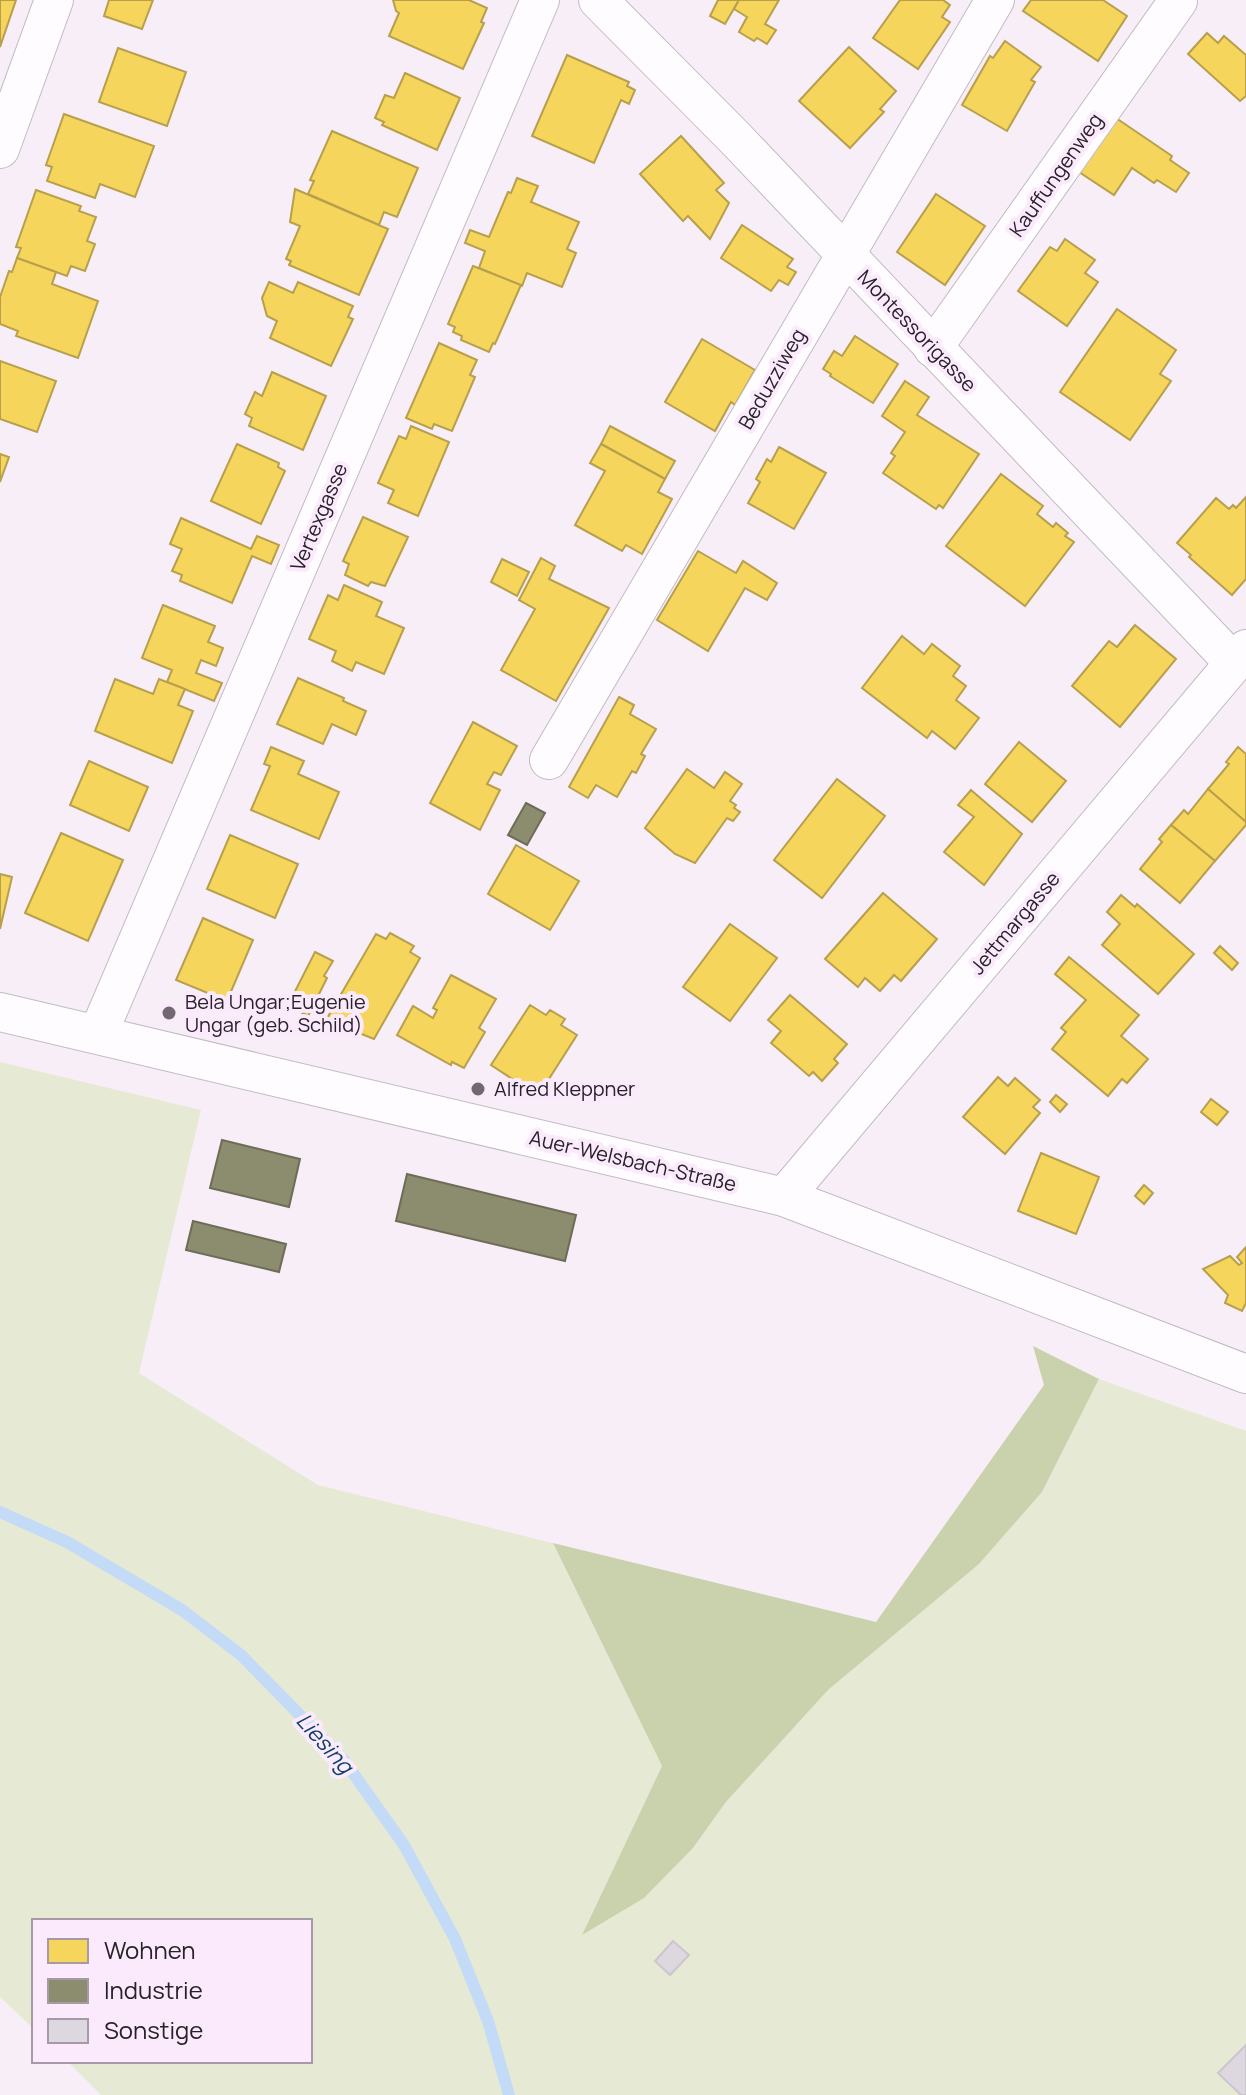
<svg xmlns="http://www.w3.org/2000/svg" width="1246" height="2095" font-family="Manrope,sans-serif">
<rect width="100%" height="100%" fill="#f8eef8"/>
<polygon fill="#e6ead5" points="0,1062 201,1110 139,1373 318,1485 553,1543 662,1766 583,1933 693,1848 726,1802 828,1690 979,1564 1042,1492 1099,1379 1246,1431 1246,2095 101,2095 67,2061 310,2061 310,1921 34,1921 34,2029 0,1997"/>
<polygon fill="#cad2ad" points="1033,1346 1099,1379 1042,1492 979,1564 828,1690 726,1802 693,1848 644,1898 582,1935 662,1766 553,1543 876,1622 1044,1385"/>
<g fill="#f6d55c" stroke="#b89f4c" stroke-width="2">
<polygon points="0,0 16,0 0,47"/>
<polygon points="109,0 153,0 142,29 104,16"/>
<polygon points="393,0 469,0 487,8 481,22 484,23 463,69 389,36 399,13 396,11"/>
<polygon points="718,0 739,0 725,24 710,16"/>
<polygon points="739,0 779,0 765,24 776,30 767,44 757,38 754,41 739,32 747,17 734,9"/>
<polygon points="900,0 943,0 950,5 942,17 950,22 918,69 873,38"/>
<polygon points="1031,0 1103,0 1127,16 1098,61 1023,11"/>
<polygon points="1207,33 1218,43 1224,36 1246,55 1246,96 1240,101 1188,54"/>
<polygon points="1005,41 1041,67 1031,80 1035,82 1007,131 962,105 990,56 993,58"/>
<polygon points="849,47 896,91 880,109 884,112 850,148 799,101"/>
<polygon points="118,48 186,72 167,126 99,102"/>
<polygon points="567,55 629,82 627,86 635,90 629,104 621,100 594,163 532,136"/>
<polygon points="405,73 460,98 437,150 382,125 384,122 375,118 385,95 394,98"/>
<polygon points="64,114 154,146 135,197 100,184 95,198 47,181 52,167 46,165"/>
<polygon points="1116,118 1172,156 1170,160 1189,173 1176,192 1157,180 1154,183 1132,168 1114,195 1079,172"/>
<polygon points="332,131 418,168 397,217 384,212 379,225 308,194 314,181 310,180"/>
<polygon points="681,136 724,183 716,190 729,203 710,239 688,216 683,221 640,174"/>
<polygon points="517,178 538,186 531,202 579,222 567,249 576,253 562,287 527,273 522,286 479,268 485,251 465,243 470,230 489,237 508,192 511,193"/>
<polygon points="295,189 388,229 359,295 289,265 291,261 286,259 300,226 290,222"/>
<polygon points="36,190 81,206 79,211 96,217 87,241 95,244 85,271 71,266 67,276 17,258 21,248 16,247"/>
<polygon points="936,194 985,226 945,285 897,252"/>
<polygon points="742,225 793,259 787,267 796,272 788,285 779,280 771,291 721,258"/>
<polygon points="1065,239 1095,260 1085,273 1098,282 1067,326 1018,291 1050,247 1057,251"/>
<polygon points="17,258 56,272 52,284 98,301 78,358 16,336 18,331 0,324 0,297 9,271 12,272"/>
<polygon points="473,266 521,285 495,344 493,343 489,352 461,340 462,336 453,332 455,327 448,324"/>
<polygon points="269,282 293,293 298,282 353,306 348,317 353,319 331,366 270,338 277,321 267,316 262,298"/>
<polygon points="1117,309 1176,350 1160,374 1171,381 1130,440 1060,392"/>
<polygon points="855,336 898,364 873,403 830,376 831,374 823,369 834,351 842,356"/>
<polygon points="702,339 755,370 735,405 731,402 715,431 665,402"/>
<polygon points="439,343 477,360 470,375 475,377 452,431 434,424 432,429 406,418"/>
<polygon points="0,361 56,381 37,432 0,419"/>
<polygon points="272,372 326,396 303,450 249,426 252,418 245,414 255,392 262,396"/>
<polygon points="905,381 929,397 917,415 979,454 943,508 939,505 936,509 883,473 895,456 891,453 905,432 882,416"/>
<polygon points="411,426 449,442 418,516 388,503 394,490 378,483 399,436 406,439"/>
<polygon points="610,426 675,461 665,479 601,444"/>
<polygon points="237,444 279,463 278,467 285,471 261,524 211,501"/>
<polygon points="601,444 665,479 658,492 672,499 642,554 626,545 622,551 575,525 605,471 590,463"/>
<polygon points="779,447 826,473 794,529 748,503 760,482 756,479 767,459 771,462"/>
<polygon points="0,454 9,457 0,482"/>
<polygon points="1001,474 1043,506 1037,514 1053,527 1056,523 1068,533 1065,536 1074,542 1025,606 946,546"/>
<polygon points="1246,497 1246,579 1232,595 1189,557 1191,555 1177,543 1216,498 1229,509 1233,505 1236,508"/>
<polygon points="363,517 408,537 385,586 371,582 368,586 345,575 349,564 343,561"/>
<polygon points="181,518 251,549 257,536 279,545 271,564 252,556 232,603 180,581 182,575 172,571 182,549 170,544"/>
<polygon points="698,551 736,573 743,561 777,583 767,600 745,588 708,651 657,620"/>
<polygon points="541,558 555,566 549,579 609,608 556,701 501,670 535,609 519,600"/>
<polygon points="502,559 529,572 517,596 491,582"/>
<polygon points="344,585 382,602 376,616 404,628 384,674 356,662 352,671 332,661 336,651 309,639 328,595 338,600"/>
<polygon points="163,605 215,626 208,642 223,648 216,666 201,660 196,673 222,683 214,701 167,682 172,670 142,658"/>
<polygon points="1135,625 1176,659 1120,727 1072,686 1109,641 1117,647"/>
<polygon points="902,636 924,654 932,644 960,666 953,676 966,686 956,700 979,718 955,749 932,731 927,738 862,688"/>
<polygon points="298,678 344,698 343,701 366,711 356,735 332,724 323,744 277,724"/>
<polygon points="115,679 153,694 159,679 185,689 178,705 193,711 172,763 95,731"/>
<polygon points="619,697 634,705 630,714 656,729 641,754 645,756 636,773 632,771 617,797 596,785 588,798 569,787"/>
<polygon points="473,722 517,746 501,775 494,772 487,784 500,790 480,830 430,803"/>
<polygon points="1019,742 1066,781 1032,822 985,784"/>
<polygon points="271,747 304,761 298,774 339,792 319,839 251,810 270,766 264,764"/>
<polygon points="1238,747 1246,754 1246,822 1208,789 1229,764 1226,762"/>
<polygon points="89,761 148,787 129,831 70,805"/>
<polygon points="687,769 714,788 725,772 742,784 730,801 736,805 734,808 740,812 733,821 727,818 695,863 675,854 645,828"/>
<polygon points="837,779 885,816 822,898 774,860"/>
<polygon points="1208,789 1246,822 1246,825 1215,861 1171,825 1184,810 1188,814"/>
<polygon points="971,790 1022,834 984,885 944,852 974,817 958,805"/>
<polygon points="1171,825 1215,861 1180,903 1140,869 1162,842 1159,839"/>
<polygon points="61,833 123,860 88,941 25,913"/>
<polygon points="230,835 298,864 275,918 207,889"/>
<polygon points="516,845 579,881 550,930 488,894"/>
<polygon points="0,874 12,877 0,929"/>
<polygon points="883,893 937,939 901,981 894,975 880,991 865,978 858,987 825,959"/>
<polygon points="1121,895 1135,907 1137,904 1194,954 1158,994 1102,945 1120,924 1107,912"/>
<polygon points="203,918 253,940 227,1001 176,980"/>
<polygon points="730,924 777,958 730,1021 683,987"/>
<polygon points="390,933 414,946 410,952 420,958 374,1039 326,1020 376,934 386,939"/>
<polygon points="1220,946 1238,963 1232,970 1214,953"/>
<polygon points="315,952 333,961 324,976 327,978 308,1016 288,1005"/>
<polygon points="1069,957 1139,1015 1121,1036 1148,1059 1127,1083 1122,1079 1108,1096 1052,1049 1066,1032 1061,1028 1086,1000 1055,974"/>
<polygon points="451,975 496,999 479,1028 485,1032 464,1068 452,1062 451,1065 397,1035 413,1006 433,1018 437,1010 433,1008"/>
<polygon points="790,995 847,1044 834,1059 838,1063 822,1081 813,1072 809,1076 771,1043 781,1031 768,1020"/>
<polygon points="530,1005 546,1015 550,1010 565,1019 561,1025 577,1035 538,1096 491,1065"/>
<polygon points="998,1077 1008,1086 1015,1078 1040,1100 1033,1107 1040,1113 1005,1154 963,1117"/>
<polygon points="1056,1095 1067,1104 1060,1112 1050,1102"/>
<polygon points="1211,1099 1228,1112 1217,1125 1201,1112"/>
<polygon points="1041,1153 1099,1177 1076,1234 1018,1211"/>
<polygon points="1144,1185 1153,1193 1144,1204 1135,1196"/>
<polygon points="1246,1247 1246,1303 1242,1311 1225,1303 1228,1295 1203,1269 1230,1256 1239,1265 1242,1263 1237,1257"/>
</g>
<g fill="#8c8c6e" stroke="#6e6c59" stroke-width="2">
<polygon points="526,803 545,813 527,845 508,835"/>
<polygon points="222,1140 300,1159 289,1207 210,1188"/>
<polygon points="407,1174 576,1215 565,1261 396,1221"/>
<polygon points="193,1221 286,1244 279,1272 186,1250"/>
</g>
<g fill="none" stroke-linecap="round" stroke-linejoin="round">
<polyline stroke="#c3dbf6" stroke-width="12" points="0,1512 67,1542 182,1610 241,1655 343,1759 404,1845 455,1939 488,2021 509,2095"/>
</g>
<g fill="#ddd7df" stroke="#cdc5ce" stroke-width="2">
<polygon points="673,1941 689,1955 670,1975 655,1961"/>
<polygon points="1246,2045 1246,2095 1241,2095 1218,2073"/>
</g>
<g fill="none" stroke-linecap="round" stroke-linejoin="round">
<defs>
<g id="minor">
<polyline points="598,0 736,139 1234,663"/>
<polyline points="0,149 54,0"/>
<polyline points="933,348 1178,1"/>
<polyline points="549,760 995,0"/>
<polyline points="0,1012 784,1197 1246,1374"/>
<polyline points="98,1034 540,0"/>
<polyline points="784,1197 1246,649"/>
</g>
</defs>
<use href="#minor" stroke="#c2bbc2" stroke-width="40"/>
<use href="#minor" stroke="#fefcfe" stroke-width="38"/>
</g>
<g fill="#706971" stroke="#fbeafc" stroke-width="3">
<circle cx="169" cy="1013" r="8"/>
<circle cx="478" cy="1089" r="8"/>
</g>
<g text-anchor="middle" stroke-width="8" stroke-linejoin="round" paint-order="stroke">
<g font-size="20" fill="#272128" stroke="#fbeafc">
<text transform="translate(1056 175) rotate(-55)" y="7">Kauffungenweg</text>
<text transform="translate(917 331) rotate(46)" y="7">Montessorigasse</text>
<text transform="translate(772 379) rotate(-60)" y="7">Beduzziweg</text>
<text transform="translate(319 517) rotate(-67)" y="7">Vertexgasse</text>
<text transform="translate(1015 923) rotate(-50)" y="7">Jettmargasse</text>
<text transform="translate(633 1161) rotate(13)" y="7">Auer-Welsbach-Straße</text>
</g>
<g font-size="20" fill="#272128" stroke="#fbeafc" text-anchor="start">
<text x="185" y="1009">Bela Ungar;Eugenie<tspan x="185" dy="23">Ungar (geb. Schild)</tspan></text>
<text x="494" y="1096">Alfred Kleppner</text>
</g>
<g font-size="22" font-style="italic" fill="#0e4165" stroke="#fbeafc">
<text transform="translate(325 1743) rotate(48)" y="8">Liesing</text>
</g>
</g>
<rect x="32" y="1919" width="280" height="144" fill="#fbeafc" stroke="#a69aa7" stroke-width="2"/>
<rect x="48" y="1939" width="40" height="24" fill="#f6d55c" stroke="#a69aa7" stroke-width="2"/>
<text x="104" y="1959" font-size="24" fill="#272128">Wohnen</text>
<rect x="48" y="1979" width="40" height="24" fill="#8c8c6e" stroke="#a69aa7" stroke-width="2"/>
<text x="104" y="1999" font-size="24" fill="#272128">Industrie</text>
<rect x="48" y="2019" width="40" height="24" fill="#ddd7df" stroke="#a69aa7" stroke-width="2"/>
<text x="104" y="2039" font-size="24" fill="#272128">Sonstige</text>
</svg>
